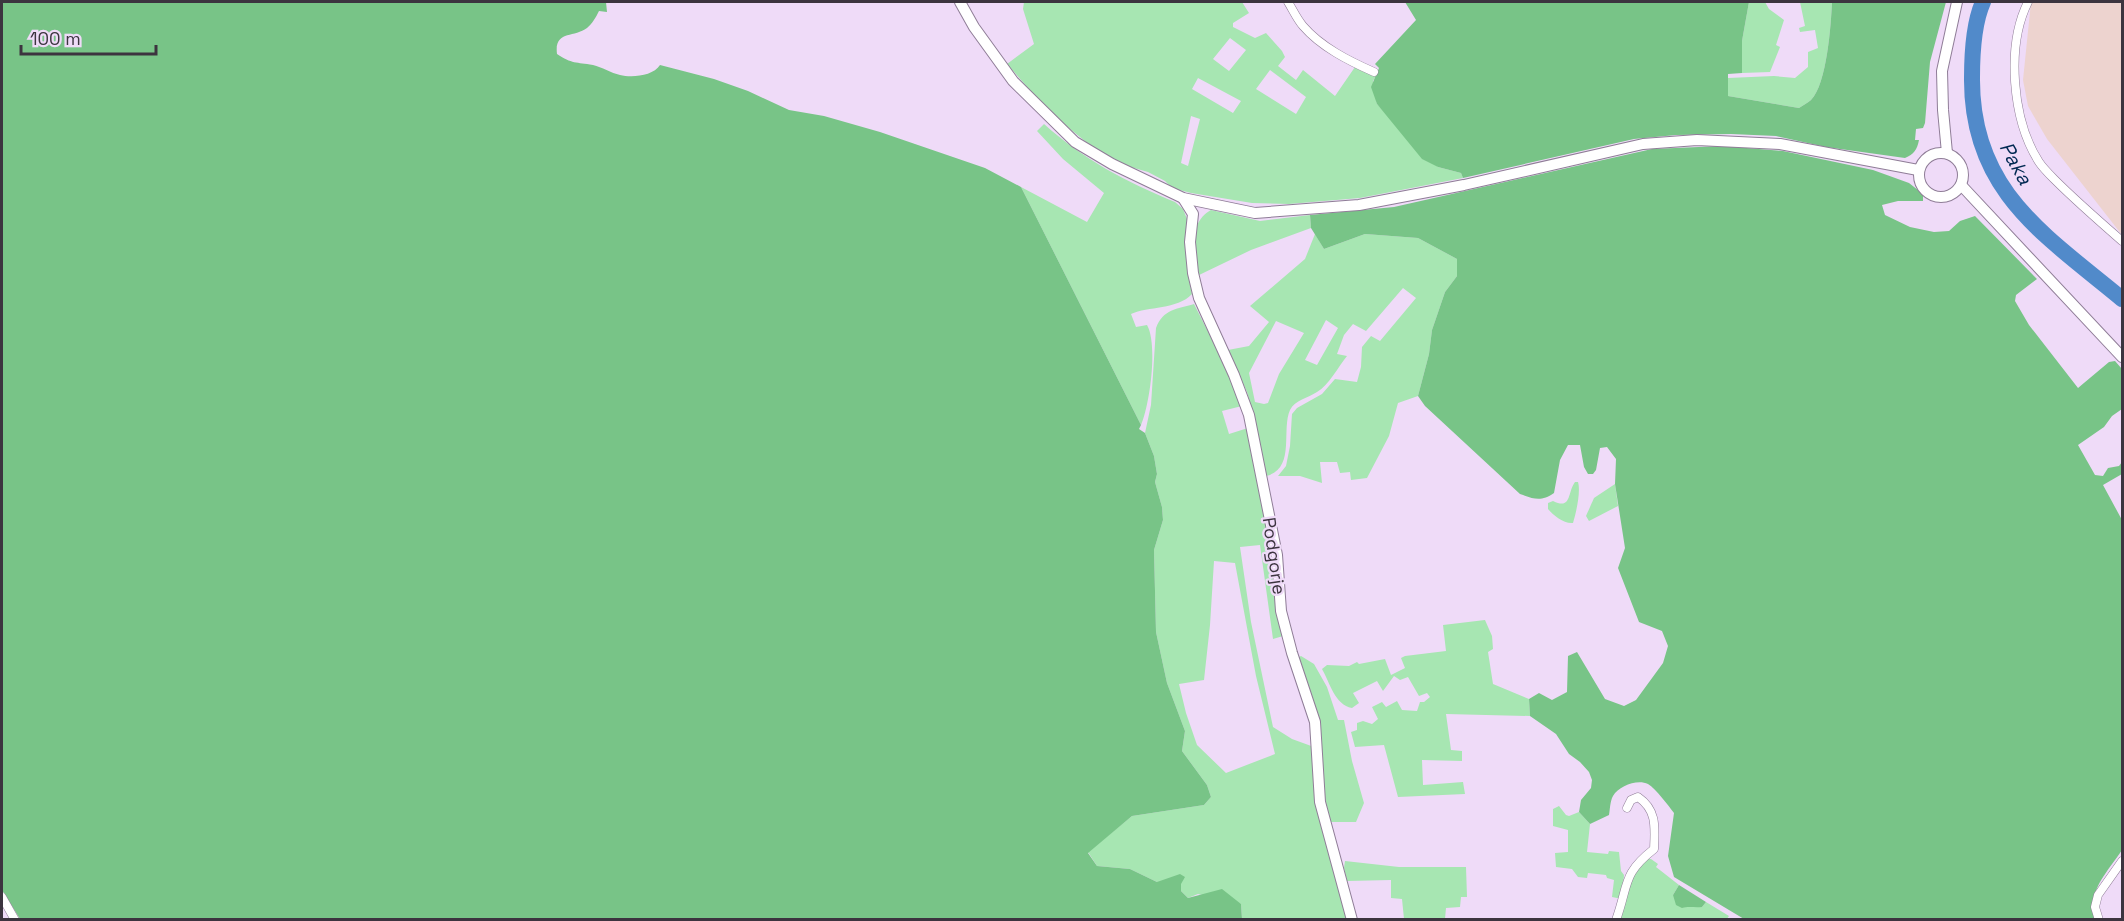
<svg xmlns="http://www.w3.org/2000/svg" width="2124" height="921" font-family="'Space Grotesk',sans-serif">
<rect width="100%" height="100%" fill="#efdbf8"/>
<polygon fill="#edd3cf" points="2031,2 2122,2 2122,235 2047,139 2028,106 2023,80"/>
<g fill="#a7e6b2" fill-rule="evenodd">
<path d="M1024,2H1242L1249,13L1233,23V27L1255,38L1266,33L1282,51L1285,57L1278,66L1296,80L1303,70L1335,96L1355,67L1376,76L1373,81L1377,104L1391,119L1438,167L1461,173L1463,178L1360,198L1289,204L1252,203L1191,193L1172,188L1165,181L1148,172L1120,164L1096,150L1049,112L1007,64L1034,44L1023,9ZM1230,38L1246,50L1229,71L1213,59ZM1270,70L1306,97L1296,114L1256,89ZM1198,78L1241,101L1233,113L1192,89ZM1191,116L1200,119L1188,166L1181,163Z"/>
<polygon points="1749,2 1765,2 1769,9 1784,20 1776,45 1780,47 1770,72 1742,73 1742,41"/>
<path d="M1800,2H1832C1831,24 1827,84 1811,100C1808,103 1803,105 1799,108L1728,96V78L1774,76L1795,78L1808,67V52L1818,48L1815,30L1800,32L1799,28L1805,26Z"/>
<path d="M1044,124C1083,159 1126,182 1175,202L1183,209L1187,219L1188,275L1192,294C1177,310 1148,306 1131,314L1136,327L1147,325C1158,344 1150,404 1141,425L1021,187L1087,222L1104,193L1063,159L1037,131Z"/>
<path d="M1211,210L1260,221L1310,215L1311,228L1251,250L1197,276C1195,254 1187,223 1211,210Z"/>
<path d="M1315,234L1324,249L1365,234L1418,238L1457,259V276L1445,292L1432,330L1429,354L1418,396L1398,403L1389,436L1367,478L1351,480L1350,472L1340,473L1337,462H1320L1322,483L1300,476H1278L1286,466L1290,446L1292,414L1297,408L1322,394L1335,379L1357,382L1361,367L1362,347L1371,336L1380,341L1416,298L1403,288L1366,331L1353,324L1344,335L1337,354L1347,356C1338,367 1329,385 1317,392C1308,398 1295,400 1290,410C1281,430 1296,469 1266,476L1256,424L1247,392L1228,350L1249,346L1269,322L1250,306L1305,259ZM1326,320L1338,328L1317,365L1305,360ZM1276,321L1304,333L1279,374L1268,403L1264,404L1255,402L1249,373Z"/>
<path d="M1194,304L1236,387L1242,406L1222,411L1229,434L1248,428L1273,552L1283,636L1273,639L1260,545L1240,547L1251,622L1273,727L1292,739L1314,747V774L1351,919H1242L1241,904L1198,894L1188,898L1181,891V884L1157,882L1130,869L1097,866L1088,852L1132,816L1204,805L1211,797L1207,785L1182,751L1185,731L1167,683L1156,632L1154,550L1163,520L1162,507L1155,482L1157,474L1154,456L1145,433L1151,405L1156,328C1163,309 1177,309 1194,304ZM1214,561L1235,563L1256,676L1275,754L1226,773L1197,745L1186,713L1179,684L1204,680L1210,625Z"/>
<path d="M1575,482H1578C1581,492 1576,513 1573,523C1564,524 1554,516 1548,509V503L1553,501C1572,510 1567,493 1575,482Z"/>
<polygon points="1615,484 1618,506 1589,521 1586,516 1594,498"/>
<path d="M1485,620L1492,636L1493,649L1488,652L1493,684L1529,699L1530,716L1446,714L1451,750L1462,751V761L1422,760L1423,785L1463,782L1465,794L1398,797L1384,745L1355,747L1351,732L1357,730V723L1363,721L1372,724L1378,719L1372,707L1382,702L1386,707L1397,701L1402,710L1417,711L1420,702H1424L1430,697L1427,693L1419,696L1408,677L1400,680L1394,676L1383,691L1377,681L1353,693L1359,703L1352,708C1335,705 1330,683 1322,669L1327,665L1349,666L1357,662L1359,664L1385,659L1391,675L1405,668L1401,658L1405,656L1446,651L1443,625Z"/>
<polygon points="1301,656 1314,664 1327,687 1338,720 1344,720 1352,761 1364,803 1356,822 1329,822 1322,780 1322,742 1320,730 1297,658"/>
<polygon points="1559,806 1566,815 1569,816 1579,812 1590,824 1587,852 1608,854 1609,851 1619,852 1621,871 1624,875 1622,899 1612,897 1614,880 1607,878 1606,875 1588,873 1587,878 1578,877 1572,869 1556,867 1555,853 1568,852 1568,830 1553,826 1553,809"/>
<polygon points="1645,859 1651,859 1658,864 1656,867 1679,885 1673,895 1690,906 1702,907 1706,902 1729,916 1726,920 1619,920 1630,880"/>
<polygon points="1345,861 1399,867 1466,867 1467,897 1461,897 1460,907 1446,908 1445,919 1404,919 1402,899 1391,898 1391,880 1347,881 1344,868"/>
</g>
<g fill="#78c487">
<path d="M2,2H606L607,12L599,11C596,17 592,24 587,28C574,38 554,30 557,54C572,64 576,62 593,65C602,67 611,73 620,75C632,78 653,76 660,65L714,79L748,91L789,110L824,116L880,132L985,168L1021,187L1141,425L1139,429L1145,433L1154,456L1157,474L1155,482L1162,507L1163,520L1154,550L1156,632L1167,683L1185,731L1182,751L1207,785L1211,797L1204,805L1132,816L1088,853L1097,866L1130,869L1157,882L1180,874L1185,877L1181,884V891L1188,898L1222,889L1241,904L1242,919H20L2,890Z"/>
<path d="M1405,2H1749L1742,41V73L1728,74V96L1799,108C1803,105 1808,103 1811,100C1827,84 1831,24 1832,2H1946L1930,62L1925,123L1923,128L1916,129L1915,140H1919C1917,150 1914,154 1905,158L1826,147L1776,136L1731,134L1676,135L1634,139L1463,178L1461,173L1438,167L1422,159L1377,104L1371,87L1379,68L1375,64L1416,20Z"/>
<path d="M1722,146L1783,151L1873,170L1909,183L1923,194V201H1898L1882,205L1885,215L1910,227L1934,232L1949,231L1960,221L1975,216L2037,279L2016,295L2015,301L2029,325L2078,388L2109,362L2115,361L2122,369V409L2112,416L2104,427L2078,445L2095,475L2103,476L2108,468L2119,466L2122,462V474L2103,485L2122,520V850C2108,872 2085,892 2097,919L1786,920L1775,918L1774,919H1744L1674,877L1668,856L1674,813C1668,805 1656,789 1648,784C1637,779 1619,786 1613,796C1610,801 1610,810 1609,815L1590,824L1579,812L1581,800L1591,788L1592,780L1589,772L1580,762L1569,754L1556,734L1530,716L1529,699L1539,693L1552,700L1567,692L1568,656L1577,652L1605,699L1624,706L1636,700L1663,663L1668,646L1662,631L1639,622L1618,568L1625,548L1615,484L1616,459L1607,447L1600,448L1596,470L1593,474H1588L1584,467L1580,445H1568L1560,460L1554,493C1541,502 1534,499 1520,494L1425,406L1418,396L1429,354L1432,330L1445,292L1457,276V259L1418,238L1365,234L1324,249L1311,228L1310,215L1394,207L1652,149Z"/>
<path d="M1679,885L1706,902L1702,907C1695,908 1689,906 1682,908L1676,905L1673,895Z"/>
</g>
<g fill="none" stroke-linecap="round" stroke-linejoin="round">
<path stroke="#518aca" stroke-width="16" d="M1983,2C1974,22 1972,56 1972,78C1971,191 2045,235 2122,299"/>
<defs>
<g id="minor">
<path d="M1288,2C1293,10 1297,19 1303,26C1321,47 1349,61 1374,72"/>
<path d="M2028,2C2006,46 2012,120 2039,162C2043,168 2049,174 2054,179C2076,201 2099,221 2122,241"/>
<polyline points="2,897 15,920"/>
<path d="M1616,920C1629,884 1622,874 1654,849C1655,827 1657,810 1638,797L1631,800L1627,808"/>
<polyline points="2099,920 2095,907 2098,895 2122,861"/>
</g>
<polyline id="tertiary" points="1183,198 1193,214 1190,242 1193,273 1199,298 1234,375 1249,415 1277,555 1281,611 1292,653 1315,722 1320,802 1352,920"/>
<g id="secondary">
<polyline points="960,2 974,27 1013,81 1075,142 1112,164 1183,198 1255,213 1359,205 1464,185 1643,144 1697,140 1780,144 1918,170"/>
<circle cx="1941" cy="175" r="22"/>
<polyline points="1947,153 1943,110 1942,71 1957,2"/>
<polyline points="1961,185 2122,357"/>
</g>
</defs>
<use href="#minor" stroke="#8f7d97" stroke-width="9"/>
<use href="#tertiary" stroke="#8f7d97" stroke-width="12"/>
<use href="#secondary" stroke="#8f7d97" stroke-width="12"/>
<use href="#minor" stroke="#fff" stroke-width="8"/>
<use href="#tertiary" stroke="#fff" stroke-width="10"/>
<use href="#secondary" stroke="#fff" stroke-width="10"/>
</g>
<g text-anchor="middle" stroke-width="4.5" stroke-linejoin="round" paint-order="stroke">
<g font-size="18" fill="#3c343f" stroke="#efdbf8">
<text transform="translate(1274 556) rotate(82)" y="6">Podgorje</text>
</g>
<g font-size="20" font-style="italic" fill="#002952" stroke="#efdbf8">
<text transform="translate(2016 163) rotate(61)" y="7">Paka</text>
</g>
</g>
<rect width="2124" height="921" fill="none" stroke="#3c343f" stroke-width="6"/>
<path d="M21 45v9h135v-9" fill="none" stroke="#3c343f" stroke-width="3"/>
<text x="30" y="45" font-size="18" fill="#3c343f" stroke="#efdbf8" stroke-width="4.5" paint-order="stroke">100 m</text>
</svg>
